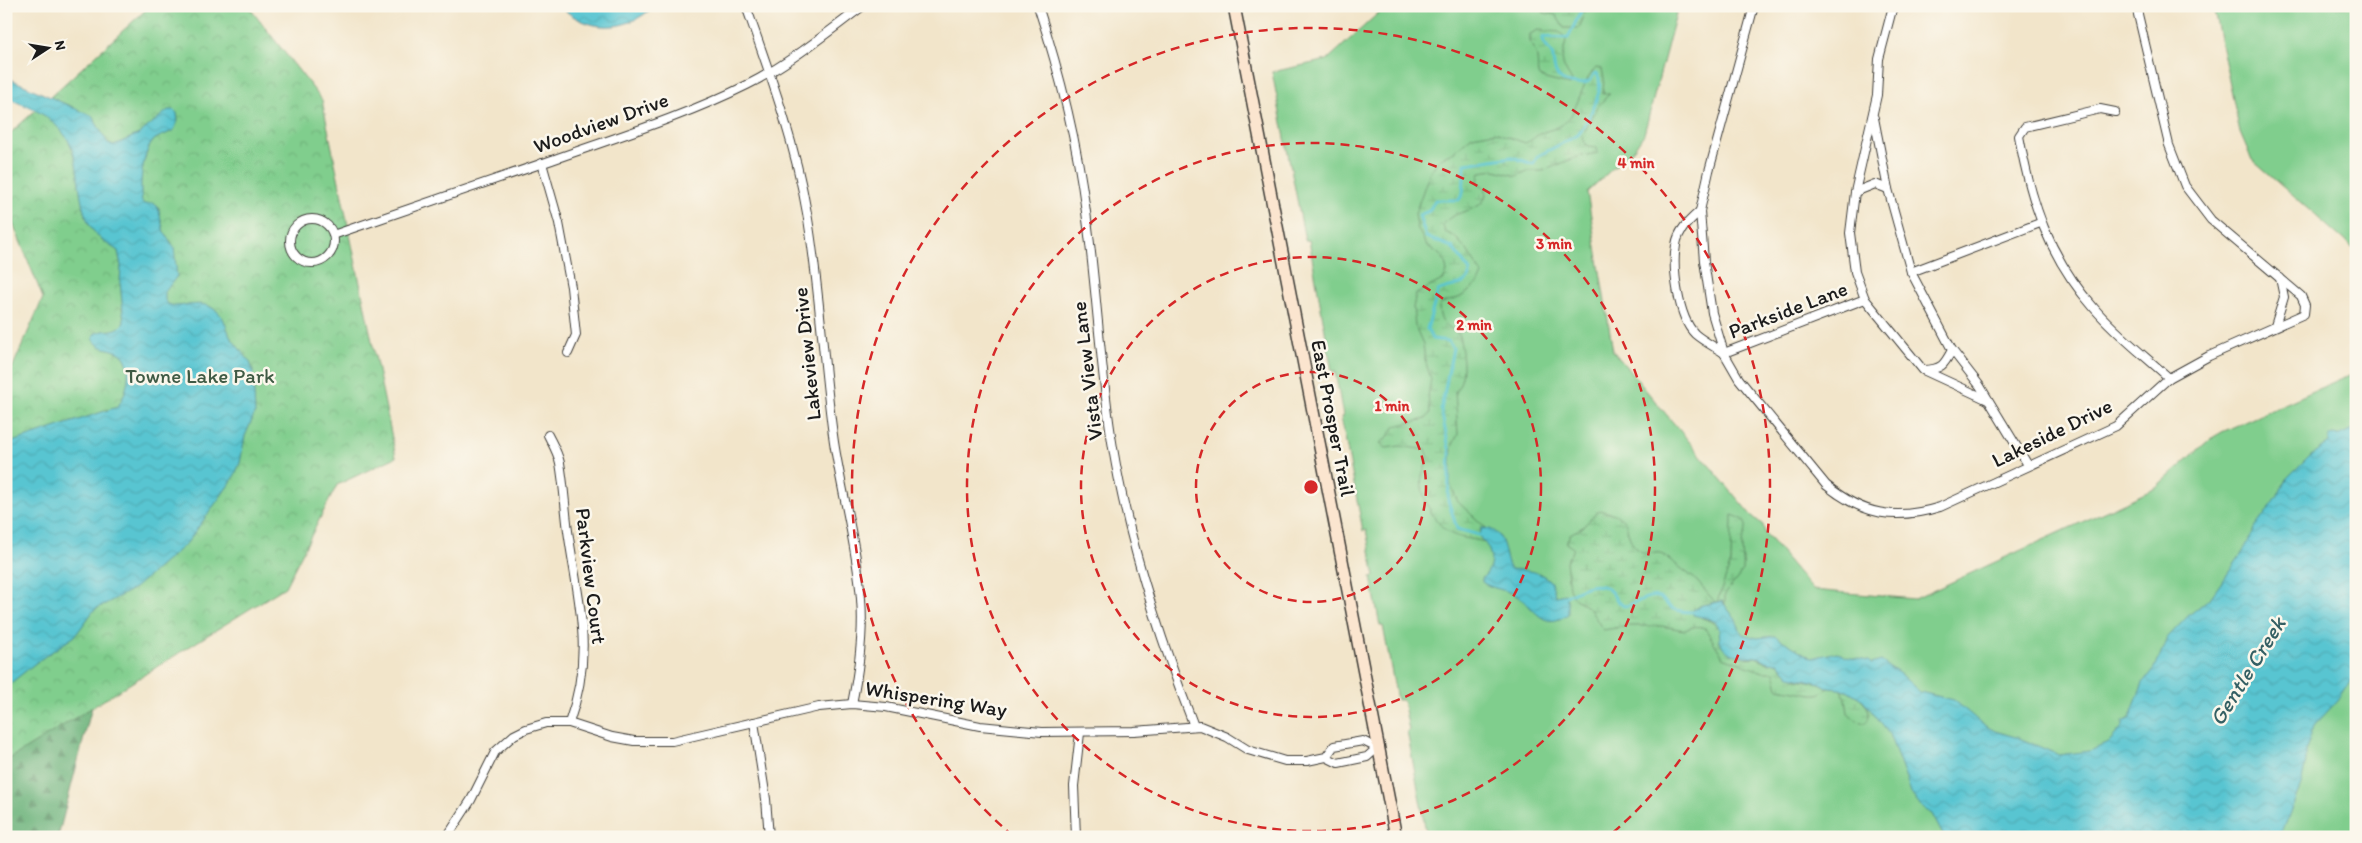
<svg xmlns="http://www.w3.org/2000/svg" width="2362" height="843" font-family="Itim,sans-serif">
<defs>
<pattern id="forest-firs" width="22" height="20" patternUnits="userSpaceOnUse" patternTransform="scale(1.25)"><rect width="22" height="20" fill="#68b178"/><path d="M5 1l3.5 6h-7zM16 11l3.5 6h-7z" fill="#558f62"/></pattern>
<pattern id="wetland-marsh" width="20" height="14" patternUnits="userSpaceOnUse" patternTransform="scale(1.25)"><rect width="20" height="14" fill="#80ce8d"/><path d="M1 5h8M5 5V1M11 12h8M15 12V8" fill="none" stroke="#6eb079"/></pattern>
<pattern id="park-crowns" width="20" height="18" patternUnits="userSpaceOnUse" patternTransform="scale(1.25)"><rect width="20" height="18" fill="#80ce8d"/><path d="M2 6a3 3 0 1 1 6 0M12 15a3 3 0 1 1 6 0" fill="none" stroke="#6eb079"/></pattern>
<pattern id="water-waves" width="16" height="10" patternUnits="userSpaceOnUse" patternTransform="scale(1.25)"><rect width="16" height="10" fill="#59c5d1"/><path d="M0 5q4-4 8 0t8 0" fill="none" stroke="#4da9b3"/></pattern>
</defs>
<rect width="100%" height="100%" fill="#fbf7ec"/>
<filter id="ink" filterUnits="userSpaceOnUse"><feTurbulence type="fractalNoise" baseFrequency=".02" numOctaves="2"/><feDisplacementMap in="SourceGraphic" scale="10" xChannelSelector="R" yChannelSelector="G"/><feConvolveMatrix kernelMatrix="1 2 1 2 8 2 1 2 1" color-interpolation-filters="sRGB"/></filter>
<filter id="wash" filterUnits="userSpaceOnUse"><feTurbulence type="fractalNoise" baseFrequency=".0096" numOctaves="4" result="noise"/><feDisplacementMap in="SourceGraphic" scale="20" xChannelSelector="R" yChannelSelector="G"/><feGaussianBlur stdDeviation="1.12" result="paint"/><feColorMatrix in="noise" values="0 0 0 0 0 0 0 0 0 0 0 0 0 0 0 0 0 1.4 0 .05"/><feComposite in="paint" operator="in"/></filter>
<g filter="url(#wash)">
<rect width="100%" height="100%" fill="#f2e5ca"/>
<g fill="#80ce8d" stroke="#4e7554">
<polygon points="1386,6 1678,6 1644,134 1634,149 1587,192 1613,351 1751,515 1763,525 1765,533 1813,590 1915,599 2156,488 2210,439 2222,432 2356,372 2356,837 1427,837 1407,731 1409,730 1403,700 1397,700 1383,626 1380,626 1371,577 1375,576 1366,530 1363,531 1341,417 1343,416 1335,371 1332,371 1309,240 1305,240 1272,72 1327,60"/>
<polygon points="2213,6 2356,6 2356,251 2252,160 2240,132"/>
</g>
<polygon fill="url(#forest-firs)" stroke="#42664a" points="92,707 58,837 6,837 6,761"/>
<g fill="url(#wetland-marsh)" stroke="#4e7554">
<polygon points="1542,6 1584,6 1583,19 1579,28 1564,28 1556,15 1544,13"/>
<path d="M1538,30L1559,32L1566,38C1566,45 1564,48 1563,54C1560,64 1568,74 1572,81L1569,85L1545,79L1538,75C1537,69 1538,64 1537,58C1536,49 1528,46 1530,34Z"/>
<path d="M1596,68L1602,69L1604,78L1603,94L1610,93L1599,105L1582,137L1587,146L1597,147L1598,153L1577,157L1543,171H1527L1517,176L1495,170L1480,172L1478,182L1486,189C1488,215 1453,207 1443,225L1445,232L1454,236L1467,250L1482,274C1480,284 1466,295 1456,299C1449,302 1444,300 1439,306C1440,326 1445,323 1459,334C1462,353 1468,376 1455,392L1458,434L1452,447L1450,484L1458,502L1486,528L1481,529L1480,538L1485,542C1475,539 1463,539 1454,535C1436,528 1418,494 1422,476C1424,467 1432,459 1426,450L1400,446L1386,448L1380,443L1387,438L1395,426L1426,419L1430,413L1428,396L1431,379L1425,360L1423,344L1415,326L1413,308L1416,294L1444,279L1447,272L1445,262L1439,254L1426,245L1417,227L1415,214L1429,174L1439,159L1452,153L1472,136L1495,132L1525,143C1532,141 1535,136 1541,133C1548,130 1557,129 1563,124C1578,114 1580,83 1596,68Z"/>
<path d="M1599,510L1615,514L1626,522C1628,534 1631,549 1645,553C1649,555 1656,552 1661,553L1695,579L1715,602L1699,606L1703,618C1718,625 1719,623 1721,642L1747,658L1756,657L1768,663L1777,662L1797,679L1820,683L1829,688L1819,694H1812L1778,688L1774,672H1763L1723,657L1705,628C1696,625 1693,627 1685,630L1661,626H1630L1603,630L1590,609L1574,598L1569,588L1566,561L1574,549L1566,543L1570,534L1583,527Z"/>
<path d="M1732,515C1757,522 1741,536 1742,547C1742,555 1744,563 1743,571L1725,594V606L1722,601L1717,602L1731,562Z"/>
<path d="M1843,689C1858,692 1876,709 1866,723L1857,721L1848,713L1846,699L1842,694Z"/>
</g>
<polygon fill="url(#park-crowns)" stroke="#4e7554" points="150,6 248,6 322,100 396,457 337,485 285,587 6,761 6,382 43,298 6,206 6,137"/>
<g fill="url(#water-waves)" stroke="#3a7076">
<path d="M560,6H654C627,33 588,33 560,6Z"/>
<path d="M6,77L92,116L108,143L114,145L139,134L168,110H174L177,113L178,121L174,130C168,134 158,136 153,141C142,154 139,186 142,202L144,204L153,203L158,207L164,232L174,247L177,276L165,292V300L168,304L175,306L201,304L209,306L217,311L223,318L231,338L250,362L253,371L255,413L245,436L240,463L233,479L187,543L135,588L94,610L75,636L38,661L6,687V444L117,407C127,396 135,362 120,353C110,347 100,351 93,339L94,334C103,328 118,334 124,322L120,282L121,266L118,251C113,247 106,244 102,240C72,215 85,171 68,140C64,133 56,125 50,120C38,109 21,105 6,97Z"/>
<path d="M2356,428V673L2338,700L2314,726L2306,750V761L2301,785L2280,837H1944L1932,814L1921,807L1912,795L1889,734L1863,700L1847,690L1829,688L1820,683L1790,676L1778,662C1763,664 1766,658 1756,657C1743,656 1724,657 1720,640C1719,635 1720,629 1717,624C1714,619 1700,617 1693,615V610L1702,605L1722,601L1736,620L1742,634L1757,638L1775,636L1812,658L1837,652L1846,657L1869,661L1871,664L1881,661L1900,674L1920,692L1954,700L1982,724L1995,731L2019,738L2059,755L2090,751L2108,743L2123,726V722L2129,719L2143,683L2155,668L2167,638L2188,616L2211,597L2243,552L2256,526L2277,498L2285,481L2311,455L2329,442V436L2334,435L2337,436Z"/>
<path d="M1481,528C1509,527 1502,559 1511,569C1523,570 1542,571 1550,581C1553,585 1554,591 1556,596L1565,594L1568,602V614C1542,633 1535,606 1515,595C1505,589 1491,589 1482,582V578C1496,567 1492,548 1480,538Z"/>
</g>
<g fill="none" stroke-linecap="round" stroke-linejoin="round">
<g stroke="#59c5d1" stroke-width="3">
<path d="M1483,536L1457,529L1448,500L1450,453L1441,410L1453,348L1448,341L1432,339L1427,329L1438,291C1449,284 1469,289 1470,271L1452,247L1426,237L1419,215L1429,211L1435,200H1459L1463,193L1465,164L1512,157L1533,164L1538,156L1578,135L1581,131C1589,117 1606,89 1597,73L1594,74L1591,80C1581,86 1561,85 1556,73C1553,67 1554,60 1552,54C1549,49 1545,46 1543,41V37L1568,38L1581,11L1577,6"/>
<path d="M1564,597C1577,591 1598,577 1611,592C1615,597 1618,603 1624,606C1636,605 1646,594 1659,597C1664,599 1666,605 1671,608C1678,612 1687,612 1695,612"/>
</g>
</g>
</g>
<g filter="url(#ink)">
<g fill="none" stroke-linecap="round" stroke-linejoin="round">
<defs>
<g id="street">
<path d="M746,6C770,74 795,142 807,213C820,289 823,366 834,442C842,494 857,546 861,599C864,634 859,669 852,704"/>
<path d="M1038,6C1060,73 1077,142 1086,212C1097,290 1100,370 1113,448C1129,544 1159,636 1194,726"/>
<path d="M1754,6L1709,171L1700,211L1704,261L1712,313L1724,353L1739,379L1826,485C1863,515 1895,521 1940,507L2116,426L2169,378L2209,356L2304,314L2305,305L2301,296L2211,220L2185,186L2169,145L2136,6"/>
<polyline points="1893,6 1879,59 1877,95 1855,192 1850,233 1855,272 1865,299 1923,370 1988,400"/>
<path d="M2115,112L2100,109L2025,127L2019,136C2031,203 2049,257 2094,308C2116,334 2145,356 2169,378"/>
<polyline points="1874,118 1888,189 1911,272 1952,350 1980,386 2028,465"/>
<polyline points="542,163 559,223 571,287 576,335 568,353"/>
<polyline points="1855,192 1875,184 1888,189"/>
<path d="M1700,211C1690,220 1678,230 1676,245C1672,268 1678,317 1695,334C1703,341 1715,347 1724,353"/>
<circle cx="312" cy="241" r="22"/>
<path d="M333,235C406,210 479,185 552,160C617,137 685,116 747,85C789,64 825,34 863,6"/>
<polyline points="1911,272 2040,223"/>
<polyline points="2275,326 2284,297 2280,278"/>
<polyline points="1724,353 1865,299"/>
<path d="M1924,370C1942,369 1944,365 1952,350"/>
<path d="M548,435C552,443 558,453 560,463C564,485 565,508 568,531C578,602 595,651 569,723"/>
<polyline points="754,722 766,799 769,837"/>
<polyline points="447,837 471,800 495,752 514,735 526,729 546,723 569,723 612,737 634,741 672,741 819,707 852,704 886,707 980,726 1042,732 1134,731 1200,726 1227,737 1248,750 1285,761 1307,761 1326,757 1338,763 1367,757 1377,748 1363,741 1334,746 1326,757"/>
<polyline points="1076,837 1074,786 1080,733"/>
</g>
<polyline id="secondary" points="1234,6 1396,837"/>
</defs>
<use href="#street" stroke="#3c3a36" stroke-width="10"/>
<use href="#secondary" stroke="#3c3a36" stroke-width="14"/>
<use href="#street" stroke="#fff" stroke-width="8"/>
<use href="#secondary" stroke="#fbe5cf" stroke-width="11"/>
</g>
</g>
<g fill="none" stroke="#d62828" stroke-width="2.5" stroke-dasharray="9 6">
<circle cx="1311" cy="487" r="115"/>
<circle cx="1311" cy="487" r="230"/>
<circle cx="1311" cy="487" r="344"/>
<path d="M1013 836A459 459 0 1 1 1609 836"/>
</g>
<g text-anchor="middle" stroke-width="5" stroke-linejoin="round" paint-order="stroke">
<g font-size="21" fill="#1c1c1c" stroke="#fbf7ec">
<text transform="translate(601 123) rotate(-20)" y="7">Woodview Drive</text>
<text transform="translate(1788 310) rotate(-21)" y="7">Parkside Lane</text>
<text transform="translate(807 354) rotate(-96)" y="7">Lakeview Drive</text>
<text transform="translate(1087 371) rotate(-97)" y="7">Vista View Lane</text>
<text transform="translate(1333 418) rotate(79)" y="7">East Prosper Trail</text>
<text transform="translate(2052 433) rotate(-26)" y="7">Lakeside Drive</text>
<text transform="translate(591 576) rotate(83)" y="7">Parkview Court</text>
<text transform="translate(936 699) rotate(9)" y="7">Whispering Way</text>
</g>
<g font-size="21" fill="#3f5a44" stroke="#fbf7ec">
<text x="200" y="383">Towne Lake Park</text>
</g>
<g font-size="22" font-style="italic" fill="#346064" stroke="#fbf7ec">
<text transform="translate(2247 671) rotate(-58)" y="8">Gentle Creek</text>
</g>
</g>
<circle cx="1311" cy="487" r="8" fill="#d62828" stroke="#fbf7ec" stroke-width="2.5"/>
<g font-size="15" text-anchor="middle" font-weight="bold" fill="#d62828" stroke="#fbf7ec" stroke-width="5" stroke-linejoin="round" paint-order="stroke">
<text x="1636" y="168">4 min</text>
<text x="1554" y="249">3 min</text>
<text x="1474" y="330">2 min</text>
<text x="1392" y="411">1 min</text>
</g>
<rect width="2362" height="843" fill="none" stroke="#fbf7ec" stroke-width="25"/>
<g transform="translate(48 48) rotate(78)" stroke="#fbf7ec" stroke-width="4" paint-order="stroke">
<path d="M0-4L9 19L0 12L-9 19Z" fill="#1c1c1c"/>
<text y="-8" font-size="14" font-weight="bold" text-anchor="middle" fill="#1c1c1c">N</text>
</g>
</svg>
